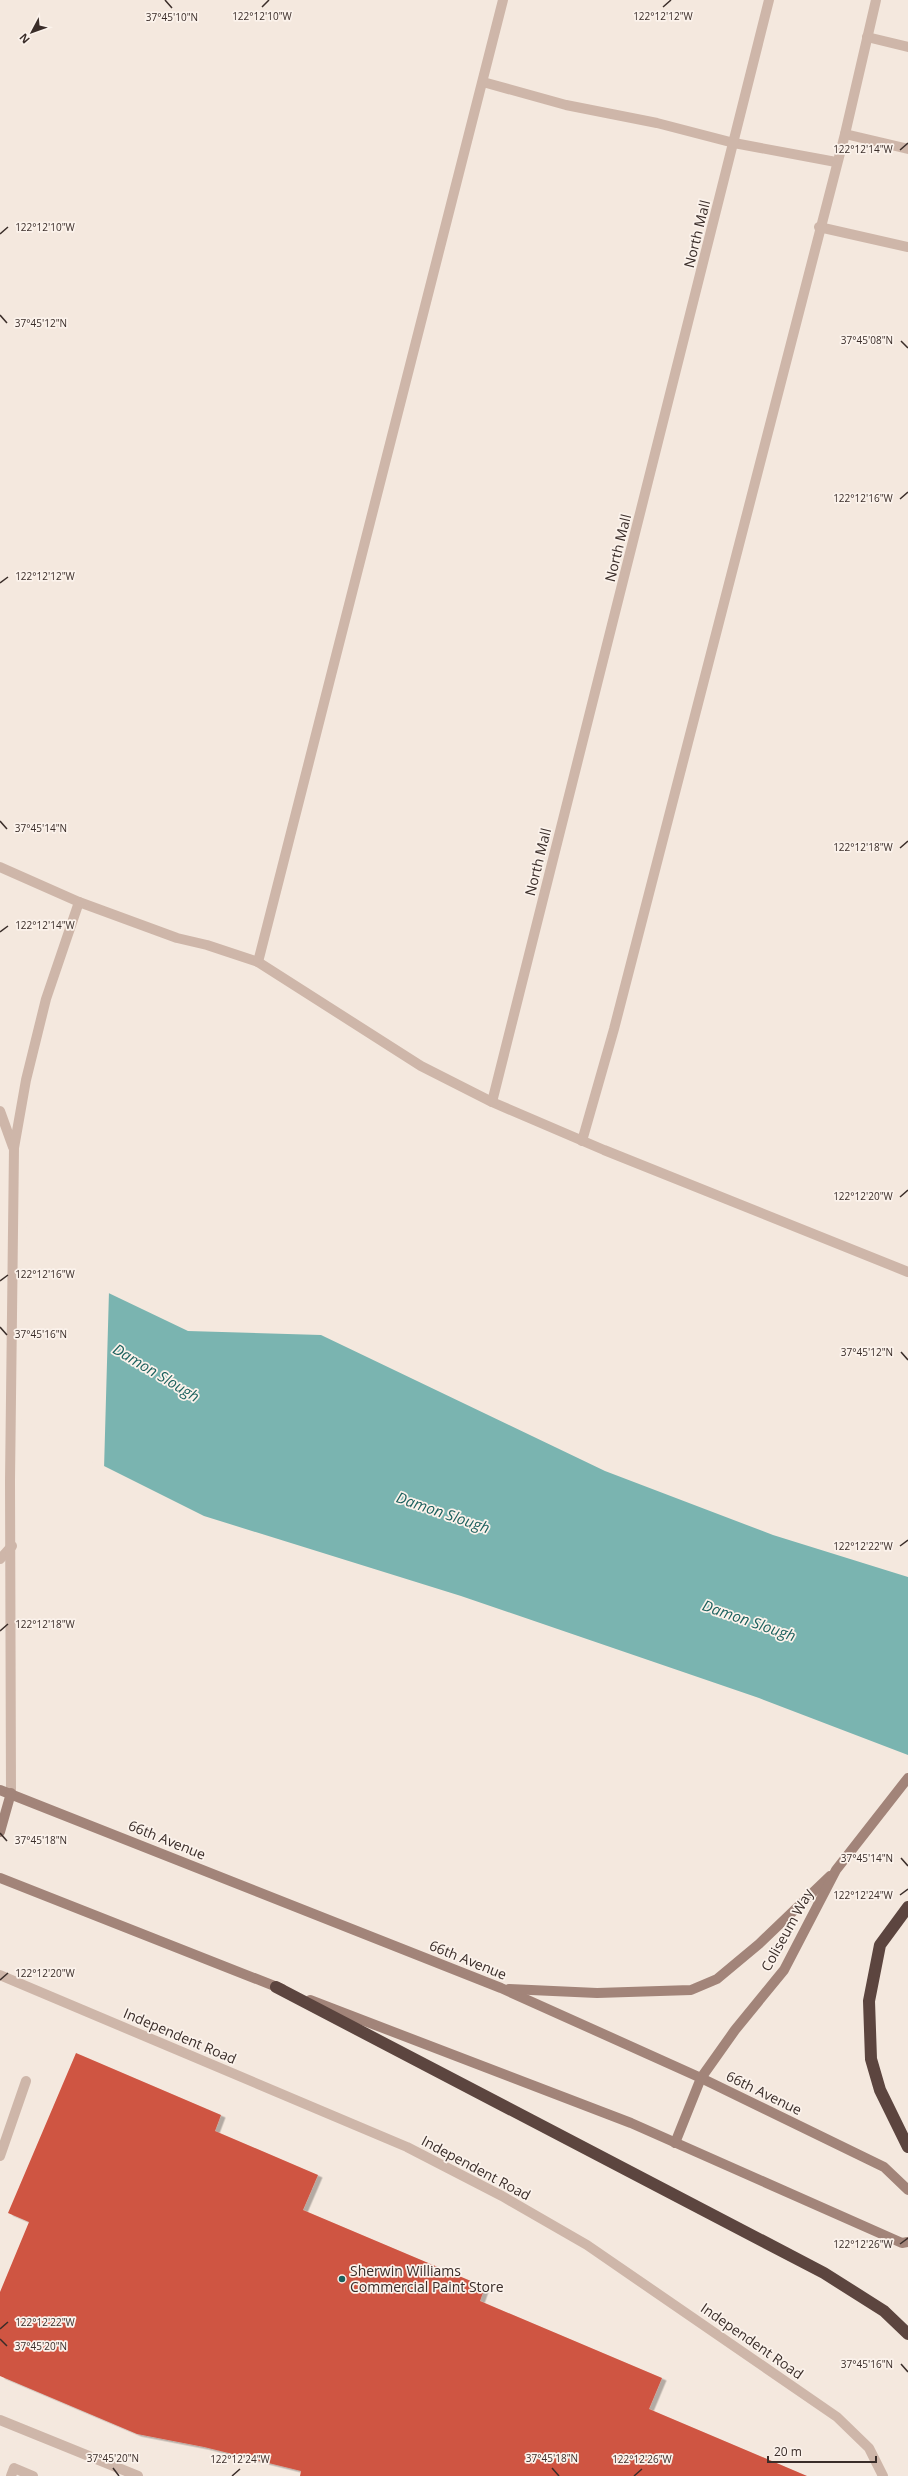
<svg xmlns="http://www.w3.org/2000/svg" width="908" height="2476" font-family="'Open Sans',sans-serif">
<defs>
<filter id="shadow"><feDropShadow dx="4.5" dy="2.5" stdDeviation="0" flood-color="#0004"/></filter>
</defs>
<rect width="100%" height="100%" fill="#f4e8de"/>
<polygon fill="#7ab4b0" points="0,1208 96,1287 188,1331 321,1335 605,1471 773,1535 908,1577 908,1755 759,1698 461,1596 204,1516 90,1459"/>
<polygon fill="#f4e8de" points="0,1206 97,1285 109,1291 104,1469 0,1406"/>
<polygon fill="#cf5542" filter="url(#shadow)" points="76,2053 221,2115 215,2131 318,2175 303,2210 485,2287 480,2301 662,2378 649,2409 807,2476 300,2476 301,2471 204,2447 137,2434 0,2376 0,2292 29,2222 8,2213"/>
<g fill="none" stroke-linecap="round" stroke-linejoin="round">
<g stroke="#ceb6a9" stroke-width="10">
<polyline points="867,37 908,47"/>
<polyline points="483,82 566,105 657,123 734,143 836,162"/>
<polyline points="845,134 908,149"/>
<polyline points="819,227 908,247"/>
<polyline points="0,867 79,902 177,938 207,945 258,962 421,1066 492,1102 604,1150 908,1272"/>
<polyline points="258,962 503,0"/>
<polyline points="492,1102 769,0"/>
<polyline points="0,1111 13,1147"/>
<polyline points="582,1141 614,1029 845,134 876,0"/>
<polyline points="0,1559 12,1546"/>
<polyline points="11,1793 10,1481 14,1148 26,1080 46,999 79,902"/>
<polyline points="0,2156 26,2081"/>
<polyline points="0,2420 138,2476"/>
<polyline points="11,2476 14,2468 33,2476"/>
</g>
<polyline stroke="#ceb6a9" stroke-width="10" points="0,1975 407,2147 502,2196 587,2245 837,2417 869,2448 883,2476"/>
<g stroke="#a28479" stroke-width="10">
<polyline points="0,1790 501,1988 701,2078 884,2167 908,2190"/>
<polyline points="0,1832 11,1793"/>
<polyline points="0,1878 282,1989"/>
<polyline points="509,1989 597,1993 691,1990 717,1979 759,1944 830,1876"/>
<polyline points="310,2000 631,2123 902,2243 908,2242"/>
<polyline points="675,2143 701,2078 735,2030 784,1970 836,1870 908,1778"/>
</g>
<g stroke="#5c453f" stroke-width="12">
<polyline points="908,1907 880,1945 869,2001 871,2059 880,2090 908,2147"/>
<polyline points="276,1987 824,2273 884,2311 908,2334"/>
</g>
</g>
<path fill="none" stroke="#3a2d29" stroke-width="1.5" d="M165,0L172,8M262,7L269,0M663,7L671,0M900,150L908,143M0,234L8,227M0,315L7,323M901,341L908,348M900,499L908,492M0,583L8,577M0,821L7,829M900,848L908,841M0,932L8,926M900,1197L908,1190M0,1281L8,1275M0,1327L7,1335M901,1352L908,1360M900,1546L908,1540M0,1631L8,1624M0,1833L7,1841M901,1858L908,1866M900,1895L908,1889M0,1980L8,1973M900,2244L908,2238M0,2329L8,2322M0,2339L7,2346M901,2364L908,2372M113,2468L119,2476M552,2468L559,2476M232,2476L240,2469M634,2476L642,2469"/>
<circle fill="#1b605d" stroke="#fbf2eb" stroke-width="1.5" cx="342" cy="2279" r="4"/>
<g text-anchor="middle" stroke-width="3.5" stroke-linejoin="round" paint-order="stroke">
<g font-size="14" fill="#3a2d29" stroke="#fbf2eb">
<text transform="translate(697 234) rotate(-76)" y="5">North Mall</text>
<text transform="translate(618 548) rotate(-76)" y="5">North Mall</text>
<text transform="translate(538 862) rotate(-76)" y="5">North Mall</text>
<text transform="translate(167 1840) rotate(22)" y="5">66th Avenue</text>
<text transform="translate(787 1930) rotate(-61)" y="5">Coliseum Way</text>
<text transform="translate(468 1960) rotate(22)" y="5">66th Avenue</text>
<text transform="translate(180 2036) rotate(23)" y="5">Independent Road</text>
<text transform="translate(764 2093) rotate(26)" y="5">66th Avenue</text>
<text transform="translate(476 2168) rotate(28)" y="5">Independent Road</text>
<text transform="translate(752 2341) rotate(35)" y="5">Independent Road</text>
</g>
<g font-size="14" fill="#3a2d29" stroke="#fbf2eb" text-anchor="start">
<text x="350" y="2276">Sherwin Williams<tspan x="350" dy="16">Commercial Paint Store</tspan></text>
</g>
<g font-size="15" font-style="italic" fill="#1b605d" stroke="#fbf2eb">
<text transform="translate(156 1373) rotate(31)" y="5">Damon Slough</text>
<text transform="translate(443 1513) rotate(19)" y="5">Damon Slough</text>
<text transform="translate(749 1621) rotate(19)" y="5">Damon Slough</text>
</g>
</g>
<g font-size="10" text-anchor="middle" fill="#3a2d29" stroke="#fbf2eb" stroke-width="3.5" stroke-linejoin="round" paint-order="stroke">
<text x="262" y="20">122°12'10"W</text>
<text x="663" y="20">122°12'12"W</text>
<text x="172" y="21">37°45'10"N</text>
<text x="863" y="153">122°12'14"W</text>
<text x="45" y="231">122°12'10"W</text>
<text x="41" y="327">37°45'12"N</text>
<text x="867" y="344">37°45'08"N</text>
<text x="863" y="502">122°12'16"W</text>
<text x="45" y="580">122°12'12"W</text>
<text x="41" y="832">37°45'14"N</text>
<text x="863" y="851">122°12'18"W</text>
<text x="45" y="929">122°12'14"W</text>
<text x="863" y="1200">122°12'20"W</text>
<text x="45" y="1278">122°12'16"W</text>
<text x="41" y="1338">37°45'16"N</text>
<text x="867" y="1356">37°45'12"N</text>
<text x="863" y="1550">122°12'22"W</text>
<text x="45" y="1628">122°12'18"W</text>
<text x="41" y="1844">37°45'18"N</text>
<text x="867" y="1862">37°45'14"N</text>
<text x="863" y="1899">122°12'24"W</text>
<text x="45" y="1977">122°12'20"W</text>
<text x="863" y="2248">122°12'26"W</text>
<text x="45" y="2326">122°12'22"W</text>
<text x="41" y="2350">37°45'20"N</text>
<text x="867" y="2368">37°45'16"N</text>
<text x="113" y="2462">37°45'20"N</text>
<text x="552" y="2462">37°45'18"N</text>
<text x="240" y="2463">122°12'24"W</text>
<text x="642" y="2463">122°12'26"W</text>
</g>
<g transform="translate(32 32) rotate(229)" stroke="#fbf2eb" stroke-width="3" paint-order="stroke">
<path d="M0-3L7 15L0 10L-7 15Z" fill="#3a2d29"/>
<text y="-6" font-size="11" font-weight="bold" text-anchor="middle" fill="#3a2d29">N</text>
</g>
<path d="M768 2456v6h108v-6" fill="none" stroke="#3a2d29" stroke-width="2"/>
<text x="774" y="2456" font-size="12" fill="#3a2d29" stroke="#fbf2eb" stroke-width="3" paint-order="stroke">20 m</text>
</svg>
